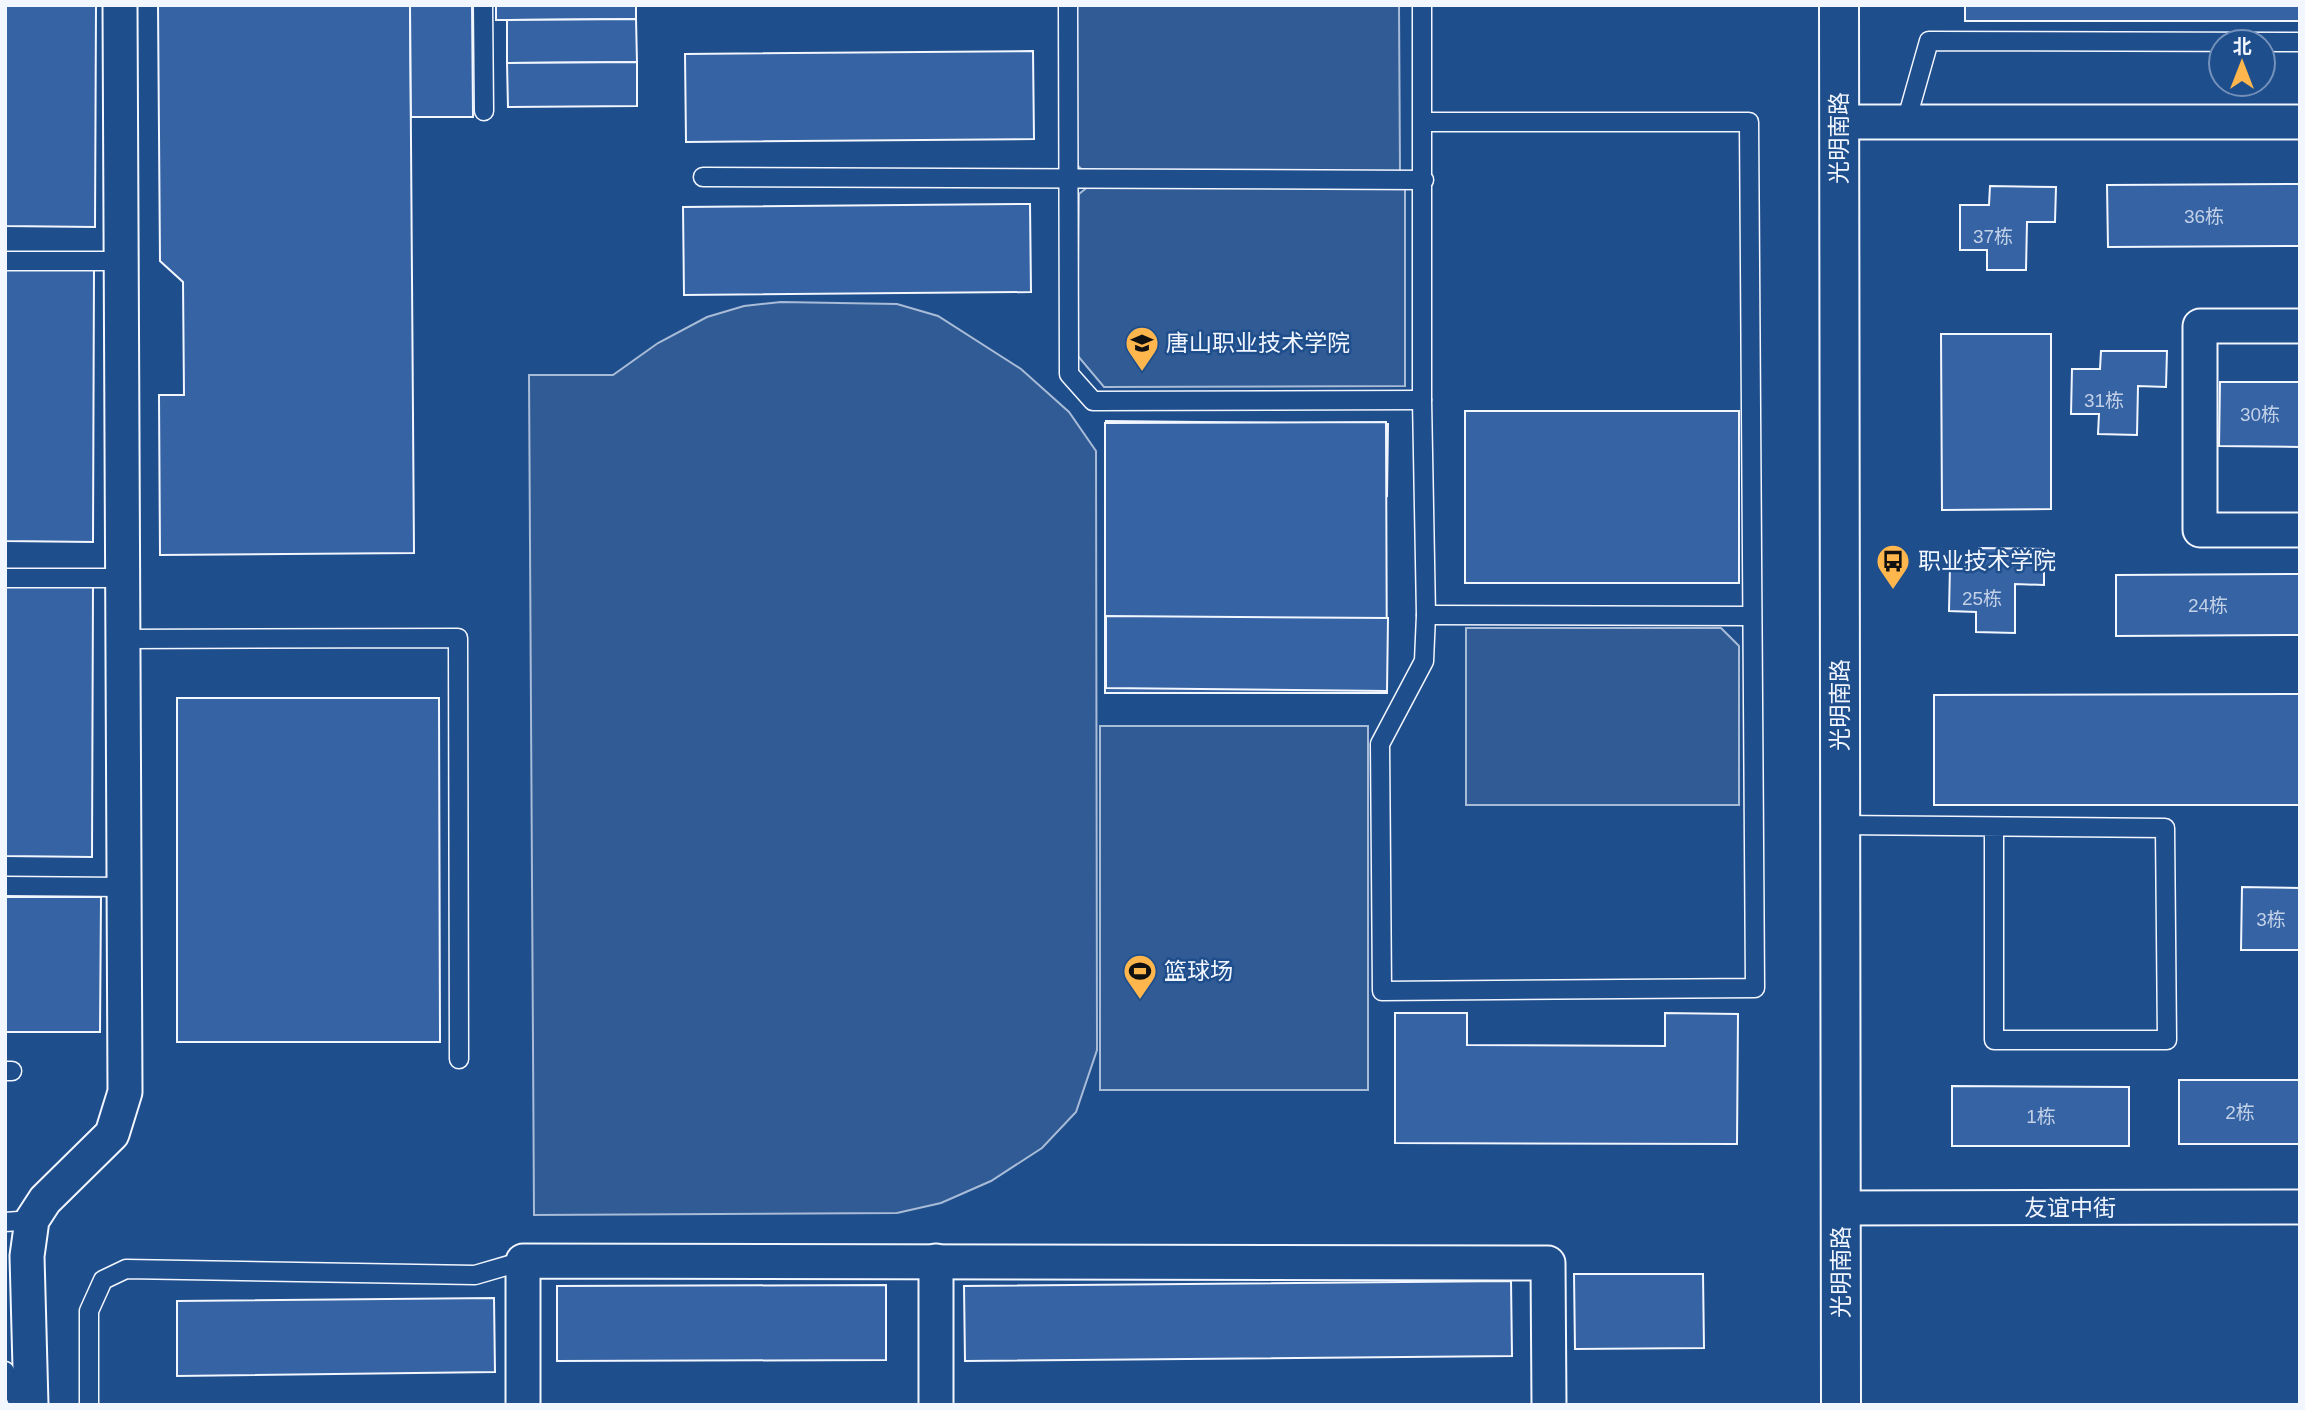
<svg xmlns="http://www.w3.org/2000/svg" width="2305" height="1410" font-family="Helvetica,'Noto Sans SC',sans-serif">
<rect width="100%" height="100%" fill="#1f4e8c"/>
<g fill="#305b95" stroke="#a8bbd7" stroke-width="2">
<polygon points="1077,5 1399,5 1400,173 1087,174 1077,165"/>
<polygon points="1405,185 1405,386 1104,387 1077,355 1079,194 1089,186"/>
<polygon points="781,302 897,304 938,316 1021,369 1069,412 1096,451 1097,1050 1076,1112 1042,1148 991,1181 941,1203 897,1213 534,1215 529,375 613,375 658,343 707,317 744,306"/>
<polygon points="1466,628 1721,628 1739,646 1739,805 1466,805"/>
<rect x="1100" y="726" width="268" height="364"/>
</g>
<g fill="#3563a3" stroke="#f2f6ff" stroke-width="2">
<polygon points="5,5 96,5 95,227 5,226"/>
<polygon points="158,5 410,5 414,553 160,555 159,395 184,395 183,282 160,261"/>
<polygon points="410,5 472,5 473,117 411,117"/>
<polygon points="496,5 636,5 636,19 496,20"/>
<rect x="1965" y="5" width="335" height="16"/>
<polygon points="636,19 637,62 507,63 507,20"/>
<polygon points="1033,51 1034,139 686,142 685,54"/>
<polygon points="637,62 637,106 508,107 507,63"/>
<polygon points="2300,184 2300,246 2108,247 2107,185"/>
<polygon points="1990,186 2056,187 2055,222 2027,222 2026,270 1987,270 1987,250 1960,250 1960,205 1989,205"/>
<polygon points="1030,204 1031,292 684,295 683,207"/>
<polygon points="5,267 94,268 93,542 5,541"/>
<polygon points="1941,334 2051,334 2051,509 1942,510"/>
<polygon points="2101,351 2167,351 2166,387 2138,386 2137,435 2098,434 2099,414 2071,414 2072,369 2100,369"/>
<polygon points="2220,382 2300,382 2300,447 2219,446"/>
<rect x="1465" y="411" width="274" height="172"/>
<polygon points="1106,421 1388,424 1387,496 1106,494"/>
<polygon points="1386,422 1387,693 1105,693 1105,423"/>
<polygon points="1979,548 2044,549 2044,585 2015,584 2015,633 1976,632 1976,612 1949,611 1950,567 1978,567"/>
<polygon points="2300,574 2300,635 2116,636 2116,575"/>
<polygon points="5,582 93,583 92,857 5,856"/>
<polygon points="1106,616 1388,618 1387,691 1106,688"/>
<polygon points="2300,694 2300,805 1934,805 1934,695"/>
<polygon points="177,698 439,698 440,1042 177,1042"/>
<polygon points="2242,887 2300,888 2300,950 2241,950"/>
<polygon points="5,897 101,897 100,1032 5,1032"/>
<polygon points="1395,1013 1467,1013 1467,1045 1665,1046 1665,1013 1738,1014 1737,1144 1395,1143"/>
<rect x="2179" y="1080" width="121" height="64"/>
<polygon points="1952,1086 2129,1087 2129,1146 1952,1146"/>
<polygon points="1574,1274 1703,1274 1704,1348 1575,1349"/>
<polygon points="1511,1281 1512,1356 965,1361 964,1286"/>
<polygon points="886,1285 886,1360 557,1361 557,1286"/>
<polygon points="494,1298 495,1372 177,1376 177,1301"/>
</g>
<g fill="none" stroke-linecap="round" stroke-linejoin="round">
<defs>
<g id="lane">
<polyline points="483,5 484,111"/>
<polyline points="1068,5 1069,374 1093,401 1422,400"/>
<polyline points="1422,5 1422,400 1426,615 1424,661 1380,744 1382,991 1755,988 1749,122 1424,122"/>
<polyline points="1906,122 1929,41 2300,42"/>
<polyline points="703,177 1424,180"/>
<polyline points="5,261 121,261"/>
<polyline points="5,578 123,578"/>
<polyline points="1426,615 1751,616"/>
<polyline points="123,639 458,638 459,1059"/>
<polyline points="1840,825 2165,828 2167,1040 1994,1040 1994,827"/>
<polyline points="5,886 124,887"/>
<polyline points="5,1071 12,1071"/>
<polyline points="5,1222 32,1220"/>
<polyline points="5,1371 19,1405"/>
<polyline points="89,1405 89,1311 103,1280 126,1269 475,1275 523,1261"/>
</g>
<g id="street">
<polyline points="1839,122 2300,122"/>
<polyline points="2300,326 2200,326 2200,530 2300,530"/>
<polyline points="1841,1208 2300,1207"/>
<polyline points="31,1405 27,1256 32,1220 45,1200 112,1134 125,1092 120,5"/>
<polyline points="523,1405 523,1261 1548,1263 1549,1405"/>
<polyline points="936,1405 936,1261"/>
</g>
<polyline id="secondary" points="1839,5 1841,1405"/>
</defs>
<use href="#lane" stroke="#f2f6ff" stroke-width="21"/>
<use href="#street" stroke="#f2f6ff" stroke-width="37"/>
<use href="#secondary" stroke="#f2f6ff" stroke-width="42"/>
<use href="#lane" stroke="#1f4e8c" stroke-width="18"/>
<use href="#street" stroke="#1f4e8c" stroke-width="33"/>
<use href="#secondary" stroke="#1f4e8c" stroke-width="38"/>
</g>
<defs>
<symbol id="university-pin" viewBox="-11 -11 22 30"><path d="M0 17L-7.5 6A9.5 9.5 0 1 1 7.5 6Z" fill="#ffb74d" stroke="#1f4e8c"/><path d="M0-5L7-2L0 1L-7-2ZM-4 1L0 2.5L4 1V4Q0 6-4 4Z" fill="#111"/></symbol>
<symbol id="bus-pin" viewBox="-11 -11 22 30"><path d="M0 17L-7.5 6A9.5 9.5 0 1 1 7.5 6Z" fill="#ffb74d" stroke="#1f4e8c"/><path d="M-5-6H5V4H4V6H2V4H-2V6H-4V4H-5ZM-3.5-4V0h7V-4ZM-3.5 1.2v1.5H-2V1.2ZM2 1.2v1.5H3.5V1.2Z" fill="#111"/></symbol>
<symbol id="stadium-pin" viewBox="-11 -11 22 30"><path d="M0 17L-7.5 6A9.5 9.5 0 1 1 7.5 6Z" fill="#ffb74d" stroke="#1f4e8c"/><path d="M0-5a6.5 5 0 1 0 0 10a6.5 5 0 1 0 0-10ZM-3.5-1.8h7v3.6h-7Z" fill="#111"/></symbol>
</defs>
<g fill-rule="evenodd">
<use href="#university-pin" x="1123" y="324" width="38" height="52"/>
<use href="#bus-pin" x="1874" y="542" width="38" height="52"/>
<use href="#stadium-pin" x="1121" y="952" width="38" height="52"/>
</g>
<g text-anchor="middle" stroke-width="5" stroke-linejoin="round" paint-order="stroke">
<g font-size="19" fill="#c3d1e8">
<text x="2204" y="223">36栋</text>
<text x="1993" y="243">37栋</text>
<text x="2104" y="407">31栋</text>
<text x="2260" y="421">30栋</text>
<text x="1982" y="605">25栋</text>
<text x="2208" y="612">24栋</text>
<text x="2271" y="926">3栋</text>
<text x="2240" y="1119">2栋</text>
<text x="2041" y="1123">1栋</text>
</g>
<g font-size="23" fill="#f2f6ff" stroke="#1f4e8c">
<text transform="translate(1839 138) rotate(-90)" y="8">光明南路</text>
<text transform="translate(1840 705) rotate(-90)" y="8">光明南路</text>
<text x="2070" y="1216">友谊中街</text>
<text transform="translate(1841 1272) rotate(-90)" y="8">光明南路</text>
</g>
<g font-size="23" fill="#f2f6ff" stroke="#1f4e8c" text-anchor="start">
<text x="1166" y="351">唐山职业技术学院</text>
<text x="1918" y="569">职业技术学院</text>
<text x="1164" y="979">篮球场</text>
</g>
</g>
<rect width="2305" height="1410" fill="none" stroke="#f2f6ff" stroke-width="14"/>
<g transform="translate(2242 63)"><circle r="33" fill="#1f4e8c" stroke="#7391ba" stroke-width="2"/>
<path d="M0-5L12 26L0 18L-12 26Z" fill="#ffb74d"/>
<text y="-10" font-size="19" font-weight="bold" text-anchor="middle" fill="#f2f6ff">北</text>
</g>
</svg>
